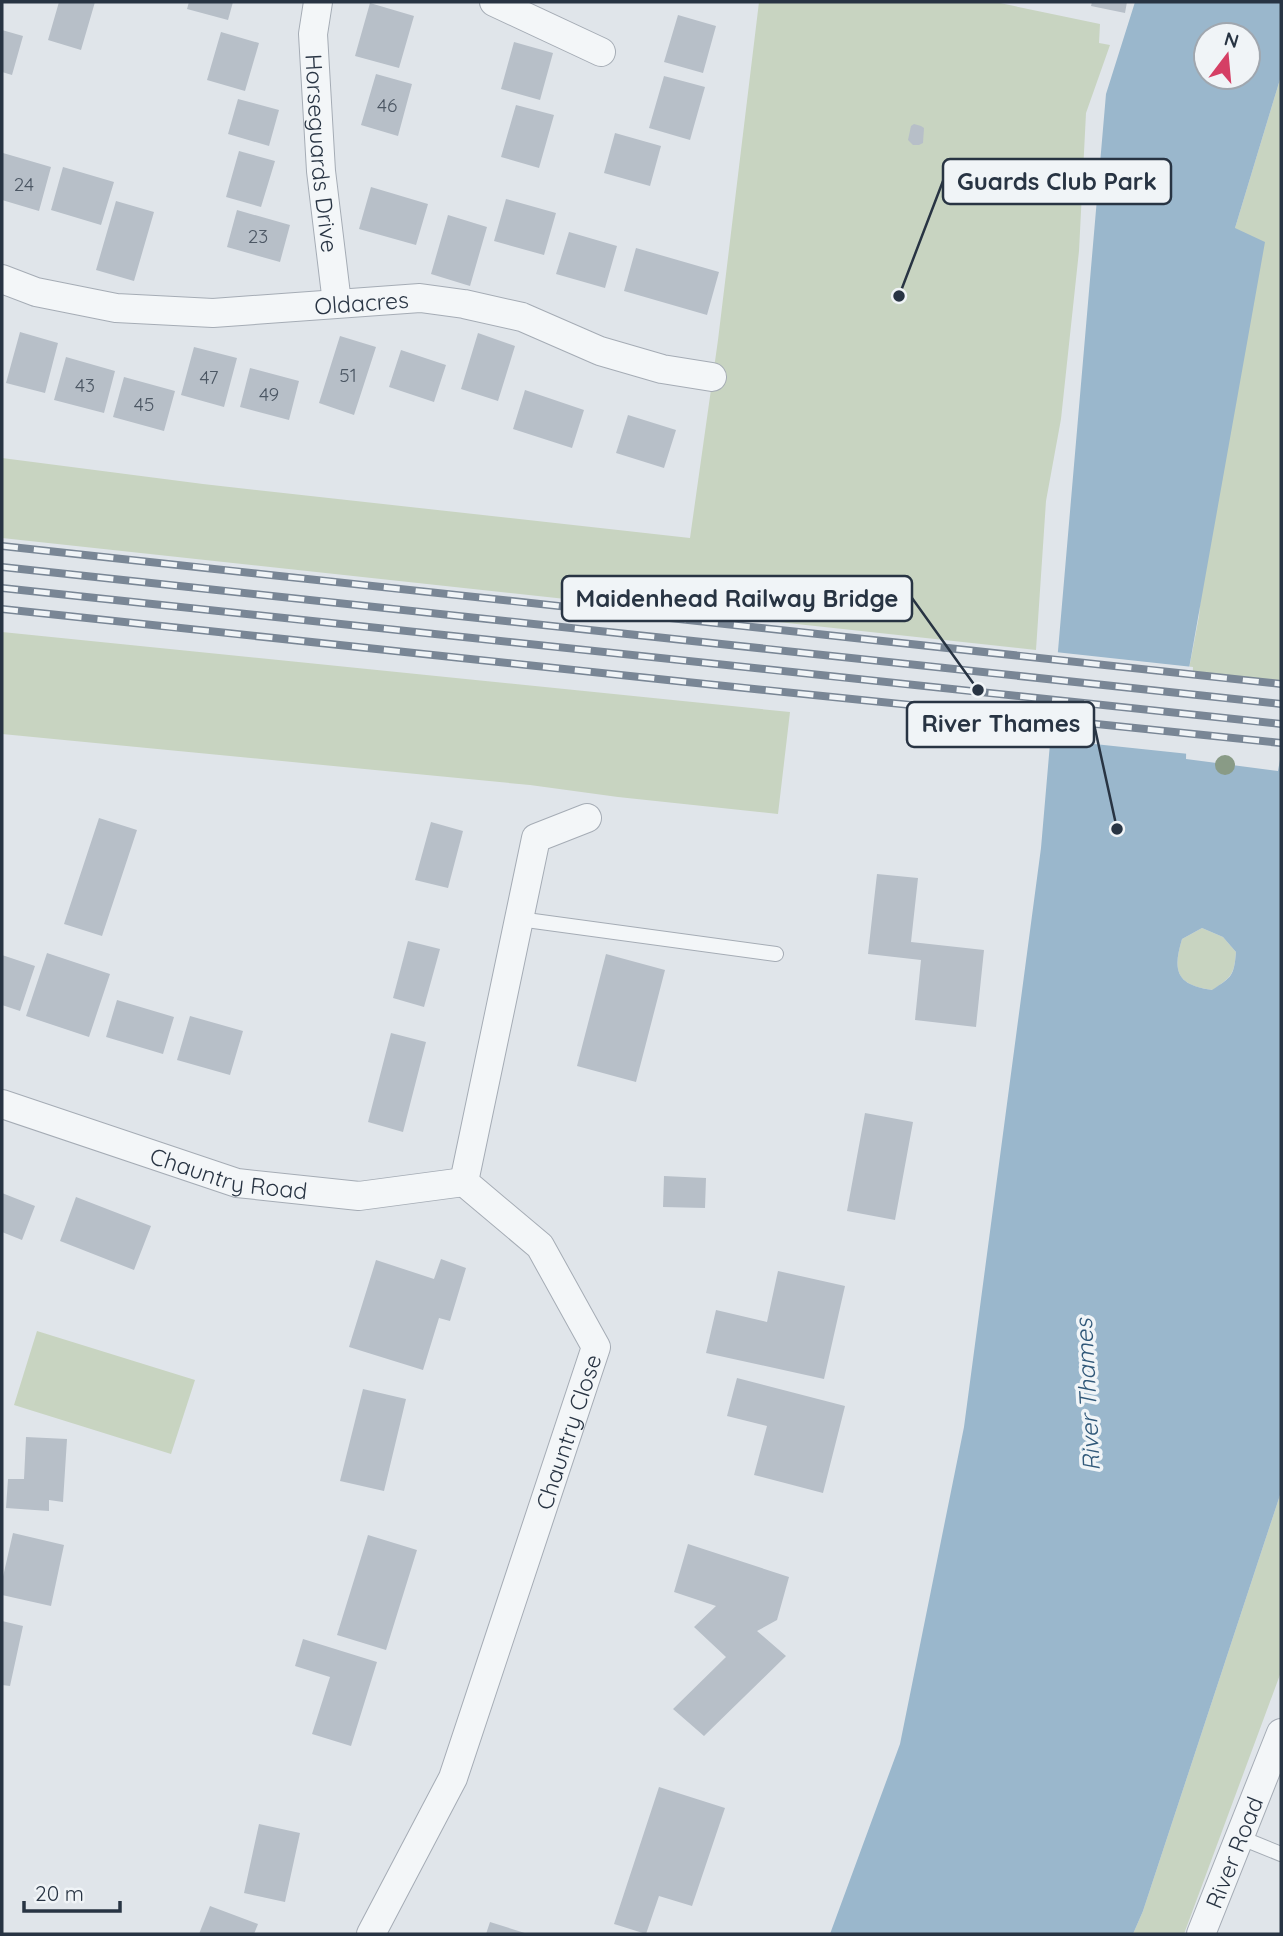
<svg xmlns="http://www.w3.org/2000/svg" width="1283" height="1936" font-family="Quicksand,sans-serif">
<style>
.green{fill:#c8d4c1}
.water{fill:#9ab7cc;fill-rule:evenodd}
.pier{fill:#e0e5ea}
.building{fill:#b7bfc8}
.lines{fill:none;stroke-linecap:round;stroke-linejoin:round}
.service-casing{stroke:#a5acb5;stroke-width:16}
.minor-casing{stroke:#a5acb5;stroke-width:30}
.service{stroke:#f3f6f8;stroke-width:14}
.minor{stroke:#f3f6f8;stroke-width:28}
.rail-casing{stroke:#798695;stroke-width:8}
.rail{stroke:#f0f4f7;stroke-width:5;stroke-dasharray:16;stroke-linecap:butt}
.tree{fill:#899b86}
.labels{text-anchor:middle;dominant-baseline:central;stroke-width:7;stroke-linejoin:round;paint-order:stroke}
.number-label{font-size:19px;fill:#4c5764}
.street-label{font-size:23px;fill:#283443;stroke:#f0f4f7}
.water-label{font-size:24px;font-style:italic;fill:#305879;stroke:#f0f4f7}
.leader{fill:none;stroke:#283443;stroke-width:2.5}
.callout-dot{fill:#283443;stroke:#f0f4f7;stroke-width:2.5}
.callout{fill:#f0f4f7;stroke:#283443;stroke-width:2.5}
.callout-label{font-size:24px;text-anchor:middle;font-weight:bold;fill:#283443}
</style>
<rect width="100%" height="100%" fill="#e0e5ea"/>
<path class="green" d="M 759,2 L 995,2 L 1100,24 L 1099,43 L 1110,45 L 1086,113 L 1079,251 L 1061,419 L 1046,501 L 1036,650 L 2,538 L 2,458 L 203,484 L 690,538 L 718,340 Z
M 1281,76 L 1281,684 L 1188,674 L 1199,616 L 1235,228 Z
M 2,632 L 790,712 L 778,814 L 618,797 L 530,785 L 2,734 Z
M 1202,928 L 1223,937 L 1236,952 C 1234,975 1232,976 1213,990 C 1177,985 1172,972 1182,939 Z
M 37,1331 L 195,1380 L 171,1454 L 14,1405 Z
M 1281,1492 L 1281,1672 L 1184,1934 L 1133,1934 L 1143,1911 Z"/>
<path class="water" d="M 1135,2 L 1281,2 L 1281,76 L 1235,228 L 1265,242 L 1188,674 L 1186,759 L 1278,771 L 1281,754 L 1281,1492 L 1143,1911 L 1133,1934 L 830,1934 L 900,1744 L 964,1427 L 1041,848 L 1106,94 ZM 1206,35 L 1248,35 L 1248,77 L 1206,77 ZM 1202,928 L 1223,937 L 1236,952 C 1234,976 1232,977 1212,990 C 1177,985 1172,972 1182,939 Z"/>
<path class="pier" d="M 1055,652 L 1193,667 L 1189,754 L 1047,739 Z"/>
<path class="building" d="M 59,2 L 95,2 L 81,50 L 48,40 Z
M 189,2 L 233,2 L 228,20 L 187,9 Z
M 1092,2 L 1127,2 L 1125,13 L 1091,6 Z
M 370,3 L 414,16 L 399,68 L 355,56 Z
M 678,15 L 716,26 L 703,73 L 664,62 Z
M 2,30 L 23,36 L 12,75 L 2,72 Z
M 221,32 L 259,43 L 245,91 L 207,80 Z
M 514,42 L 553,53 L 540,100 L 501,89 Z
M 376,74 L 412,84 L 398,136 L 361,125 Z
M 664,76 L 705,87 L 690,140 L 649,128 Z
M 238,99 L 279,110 L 269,146 L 228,134 Z
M 516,105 L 554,115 L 539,168 L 501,157 Z
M 914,124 L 921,126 L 924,128 L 923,143 L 919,145 L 913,145 L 908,140 L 911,126 Z
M 615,133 L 661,146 L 650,186 L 604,173 Z
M 239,151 L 275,161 L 261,207 L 226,197 Z
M 3,153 L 51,167 L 39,211 L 2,200 Z
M 63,167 L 114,182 L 101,225 L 51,210 Z
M 371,187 L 428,204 L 416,245 L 359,229 Z
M 506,199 L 556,213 L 544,255 L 494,241 Z
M 116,201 L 154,212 L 134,281 L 96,270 Z
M 237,210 L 290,225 L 280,262 L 227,247 Z
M 448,215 L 487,227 L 470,286 L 431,274 Z
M 569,232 L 617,246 L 605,288 L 556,274 Z
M 636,248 L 719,272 L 707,315 L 624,291 Z
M 20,332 L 58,343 L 45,393 L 6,383 Z
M 478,333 L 515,346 L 498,401 L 461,389 Z
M 340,336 L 376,347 L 354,415 L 319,403 Z
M 194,347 L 237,358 L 224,407 L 181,395 Z
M 401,350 L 446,365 L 434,402 L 389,387 Z
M 66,357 L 115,371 L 104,413 L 54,400 Z
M 250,368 L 299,381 L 289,420 L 240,407 Z
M 124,377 L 175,391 L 164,431 L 113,417 Z
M 525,390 L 584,410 L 572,448 L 513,429 Z
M 628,415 L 676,430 L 664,468 L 616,453 Z
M 99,818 L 137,830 L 102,936 L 64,924 Z
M 431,822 L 463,831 L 448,888 L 415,880 Z
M 877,874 L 918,878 L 911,942 L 984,950 L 976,1027 L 915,1020 L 921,960 L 868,954 Z
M 408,941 L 440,949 L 424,1007 L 393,998 Z
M 47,953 L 110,974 L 89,1037 L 26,1016 Z
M 606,954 L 665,970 L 636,1082 L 577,1066 Z
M 2,955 L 35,966 L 20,1011 L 2,1005 Z
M 117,1000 L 174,1017 L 163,1054 L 106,1037 Z
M 190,1016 L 243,1031 L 230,1075 L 177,1060 Z
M 391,1033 L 426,1042 L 403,1132 L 368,1122 Z
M 865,1113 L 913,1122 L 895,1220 L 847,1211 Z
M 664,1176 L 706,1178 L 705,1208 L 663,1207 Z
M 2,1193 L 35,1206 L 22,1240 L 2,1232 Z
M 76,1197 L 151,1226 L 134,1270 L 60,1241 Z
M 441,1259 L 466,1268 L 450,1321 L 439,1318 L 423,1370 L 349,1347 L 376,1260 L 434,1279 Z
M 778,1271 L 845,1286 L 824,1379 L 706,1353 L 716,1310 L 767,1322 Z
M 737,1378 L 845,1406 L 823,1493 L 754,1475 L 767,1426 L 727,1416 Z
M 363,1389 L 406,1399 L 384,1491 L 340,1481 Z
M 26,1437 L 67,1439 L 63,1502 L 49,1500 L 49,1511 L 6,1508 L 8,1479 L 24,1479 Z
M 13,1533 L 64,1545 L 51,1606 L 2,1595 L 2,1581 Z
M 368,1535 L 417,1550 L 386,1650 L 337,1635 Z
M 688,1544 L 789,1577 L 777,1620 L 757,1631 L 786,1656 L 704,1736 L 673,1709 L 726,1657 L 694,1627 L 716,1606 L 674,1592 Z
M 2,1621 L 23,1626 L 10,1686 L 2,1685 Z
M 303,1639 L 377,1662 L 351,1746 L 312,1734 L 330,1677 L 295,1666 Z
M 659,1787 L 725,1808 L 692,1906 L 659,1896 L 646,1934 L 614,1924 Z
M 259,1824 L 300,1833 L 285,1902 L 244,1893 Z
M 210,1906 L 258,1924 L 254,1934 L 199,1934 Z
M 490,1922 L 528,1934 L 486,1934 Z"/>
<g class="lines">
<defs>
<path id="service" d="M 519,919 L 776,954
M 1239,1837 L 1281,1854"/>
<g id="minor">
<path id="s1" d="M 318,2 L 313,34 L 321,171 L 337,303"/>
<path d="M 494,2 L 601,52"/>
<path id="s2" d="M 2,279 L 36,292 L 116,308 L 213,313 L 420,298 L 464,304 L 522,317 L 600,351 L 662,369 L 712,377"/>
<path id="s3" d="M 2,1104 L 237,1183 L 359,1196 L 464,1182"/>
<path id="s4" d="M 371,1934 L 453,1778 L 596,1347 L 540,1246 L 464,1182 L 536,838 L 587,818"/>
<path id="s5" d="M 1201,1934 L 1281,1733"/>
</g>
</defs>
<use href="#service" class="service-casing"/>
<use href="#minor" class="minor-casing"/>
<use href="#service" class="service"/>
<use href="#minor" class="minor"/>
<defs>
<path id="rail" d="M 2,546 L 1281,684
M 2,567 L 1281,704
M 2,588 L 1281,724
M 2,609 L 677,681 L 1281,743"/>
</defs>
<use href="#rail" class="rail-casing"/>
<use href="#rail" class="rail"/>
</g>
<circle class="tree" cx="1225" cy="765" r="10"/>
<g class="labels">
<g class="number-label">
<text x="387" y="105">46</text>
<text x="24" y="184">24</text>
<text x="258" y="236">23</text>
<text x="348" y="375">51</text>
<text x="209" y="377">47</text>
<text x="85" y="385">43</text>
<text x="269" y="394">49</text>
<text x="144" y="404">45</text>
</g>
<g class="street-label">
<text stroke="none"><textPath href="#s1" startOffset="152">Horseguards Drive</textPath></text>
<text stroke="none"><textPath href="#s2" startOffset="364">Oldacres</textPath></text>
<text stroke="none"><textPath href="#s3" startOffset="238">Chauntry Road</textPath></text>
<text stroke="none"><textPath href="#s4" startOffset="541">Chauntry Close</textPath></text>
<text stroke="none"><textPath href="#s5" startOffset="88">River Road</textPath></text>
</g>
<g class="water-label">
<text transform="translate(1087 1395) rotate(-93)">River Thames</text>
</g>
</g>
<path class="leader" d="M899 296L943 181M978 690L912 598M1117 829L1094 724"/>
<g class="callout-dot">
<circle cx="899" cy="296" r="7"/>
<circle cx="978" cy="690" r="7"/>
<circle cx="1117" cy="829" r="7"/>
</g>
<g class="callout">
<rect x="943" y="159" width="228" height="45" rx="7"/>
<rect x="562" y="576" width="350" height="45" rx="7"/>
<rect x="907" y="702" width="187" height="45" rx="7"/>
</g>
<g class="callout-label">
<text x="1057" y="190">Guards Club Park</text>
<text x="737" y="607">Maidenhead Railway Bridge</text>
<text x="1001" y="732">River Thames</text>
</g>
<rect width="1283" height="1936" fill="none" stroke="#283443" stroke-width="7"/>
<g transform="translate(1227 56) rotate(16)"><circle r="33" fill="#f0f4f7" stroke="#a0a7af" stroke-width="2"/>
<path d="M0-5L12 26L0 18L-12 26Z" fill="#d53f65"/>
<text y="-10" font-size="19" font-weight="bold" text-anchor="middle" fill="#283443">N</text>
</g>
<path d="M24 1901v10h96v-10" fill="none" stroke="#283443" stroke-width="3.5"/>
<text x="35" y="1901" font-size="21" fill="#283443" stroke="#f0f4f7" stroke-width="5" paint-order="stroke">20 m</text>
</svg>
